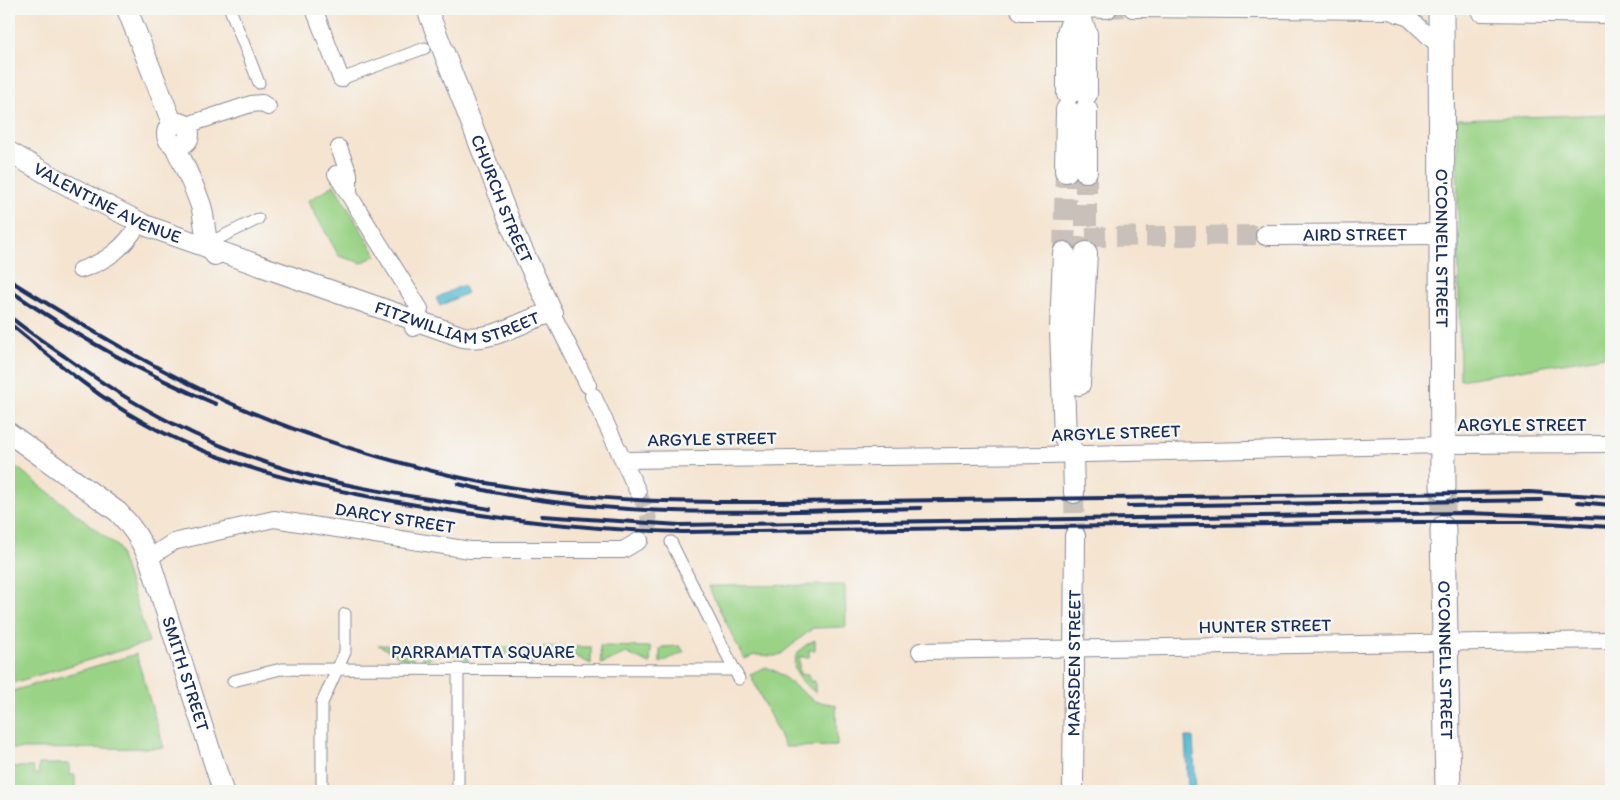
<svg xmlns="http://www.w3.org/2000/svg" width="1620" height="800" font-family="Itim,sans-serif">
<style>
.green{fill:#9ad386;stroke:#5a8172}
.water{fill:#52b9d1;stroke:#367498}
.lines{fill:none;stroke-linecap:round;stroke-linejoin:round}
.minor-tunnel{stroke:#c9c0b9;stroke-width:16;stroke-dasharray:16 8;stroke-linecap:butt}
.tertiary-tunnel{stroke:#c9c0b9;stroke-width:20;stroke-dasharray:20 10;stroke-linecap:butt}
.secondary-tunnel{stroke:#c9c0b9;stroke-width:22;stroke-dasharray:22 11;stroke-linecap:butt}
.primary-tunnel{stroke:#c9c0b9;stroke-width:25;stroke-dasharray:25 12;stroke-linecap:butt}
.pedestrian-casing{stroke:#888a97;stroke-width:13}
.minor-casing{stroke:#888a97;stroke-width:18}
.tertiary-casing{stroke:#888a97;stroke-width:22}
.secondary-casing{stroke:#888a97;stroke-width:24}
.primary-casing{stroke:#888a97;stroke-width:27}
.pedestrian{stroke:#fff;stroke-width:11}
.minor{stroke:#fff;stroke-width:16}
.tertiary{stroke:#fff;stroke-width:20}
.secondary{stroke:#fff;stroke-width:22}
.primary{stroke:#fff;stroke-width:25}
.rail{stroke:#1b2f5e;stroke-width:4}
.labels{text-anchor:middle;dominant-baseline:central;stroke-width:5;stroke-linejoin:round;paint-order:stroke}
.street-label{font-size:18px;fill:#1b2f5e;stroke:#f6f6f2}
</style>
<rect width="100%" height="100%" fill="#f6f6f2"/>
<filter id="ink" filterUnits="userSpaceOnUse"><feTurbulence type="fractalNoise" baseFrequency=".02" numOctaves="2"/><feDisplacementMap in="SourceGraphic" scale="10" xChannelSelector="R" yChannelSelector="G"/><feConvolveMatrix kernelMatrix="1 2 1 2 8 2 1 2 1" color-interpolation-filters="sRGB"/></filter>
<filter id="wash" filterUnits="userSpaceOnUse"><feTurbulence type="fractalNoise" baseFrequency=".0096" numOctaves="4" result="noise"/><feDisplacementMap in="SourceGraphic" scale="20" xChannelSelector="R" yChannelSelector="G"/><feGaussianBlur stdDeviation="1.12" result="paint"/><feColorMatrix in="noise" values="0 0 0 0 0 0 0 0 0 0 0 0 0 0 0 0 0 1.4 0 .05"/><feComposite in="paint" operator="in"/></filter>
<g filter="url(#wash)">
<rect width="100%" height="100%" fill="#f5e4d0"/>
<path class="green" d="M 1611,114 L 1611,355 L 1460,380 L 1457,119 Z
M 334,185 L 376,255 L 362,263 L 339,256 L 308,201 Z
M 9,461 L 118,547 L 149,642 L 9,684 Z
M 845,585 L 846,627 L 813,628 L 781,654 L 775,656 L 755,655 L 744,659 L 708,586 Z
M 815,640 L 815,650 L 809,650 L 809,657 L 799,657 L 799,674 L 809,674 L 809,681 L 815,681 L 815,692 C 790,675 785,654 815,640 Z
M 378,645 L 413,646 L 413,659 L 407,660 Z
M 422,646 L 468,646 L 468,661 L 448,651 L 423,661 Z
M 600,646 L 651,647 L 650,664 L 626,653 L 601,664 Z
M 680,646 L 684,652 L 660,663 L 660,650 L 662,647 Z
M 488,647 L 533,647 L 533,664 L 508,653 L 490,662 Z
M 542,647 L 591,647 L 591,664 L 567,652 L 542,664 Z
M 136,654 L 164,748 L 9,749 L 9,692 Z
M 766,667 L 777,672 L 814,701 L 836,705 L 837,746 L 785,747 L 750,674 Z
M 39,764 L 69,764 L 69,775 L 75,775 L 75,791 L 9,791 L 9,767 L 33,767 L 34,774 L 38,775 Z"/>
<path class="water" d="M 463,285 L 467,293 L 440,306 L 436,298 Z
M 1185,737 L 1193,737 L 1196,791 L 1188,791 Z"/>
</g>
<g filter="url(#ink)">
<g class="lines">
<path class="minor-tunnel" d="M 1108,10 L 1132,9
M 638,492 C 645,506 658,528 640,540"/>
<path class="tertiary-tunnel" d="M 1086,237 L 1266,235
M 1074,493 L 1075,536"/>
<path class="secondary-tunnel" d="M 1086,171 L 1086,253
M 1064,253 L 1066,171"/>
<path class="primary-tunnel" d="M 1443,487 L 1443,529"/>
<defs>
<path id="pedestrian" d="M 230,9 L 259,83
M 341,79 L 425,48
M 217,239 L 258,219
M 671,542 L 739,679
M 233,681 L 281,669 L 735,670
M 322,791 L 322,703 L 345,652 L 345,614
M 458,791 L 458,669"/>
<path id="minor" d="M 314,9 L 341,79
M 1077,9 L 1108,10
M 1132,9 L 1389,11 L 1409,18 L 1441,48
M 1480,13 L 1611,15
M 184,126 L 251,104 L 262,103 L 268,107
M 339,148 L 349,174 L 349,195 L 420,309 L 413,328
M 336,174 L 349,195
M 80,270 C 108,261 125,247 140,222
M 552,313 L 588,385
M 593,396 L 638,492
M 623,460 L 1045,455 L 1442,445 L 1611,444
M 149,558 L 173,542 L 274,519 L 470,550 L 623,550 L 640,540
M 920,651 L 1611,640"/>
<g id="tertiary">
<path d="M 127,9 L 173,125"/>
<path id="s1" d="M 427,9 L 513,230 L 552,313"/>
<circle cx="178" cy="134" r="11"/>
<path d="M 174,144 C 184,165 194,185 201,206 C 206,222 203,242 215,255"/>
<path id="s2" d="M 9,152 L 63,183 L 147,226 L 463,337 C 496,342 522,319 552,313"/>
<path id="s3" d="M 1266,235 L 1442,234"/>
<path id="s4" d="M 9,433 L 118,512 C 132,526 141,540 149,558 L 223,791"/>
<path d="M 1073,454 L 1074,493"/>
<path id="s5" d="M 1073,791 L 1075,536"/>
</g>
<path id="secondary" d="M 1022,9 L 1077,9
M 1077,9 L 1086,34 L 1086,94
M 1068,94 L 1068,33 L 1077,9
M 1066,171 L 1067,110
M 1086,171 L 1086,110
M 1064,253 L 1061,330 L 1065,437 L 1073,454
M 1079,384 L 1086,253"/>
<g id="primary">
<path id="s6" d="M 1441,9 L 1443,487"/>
<path id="s7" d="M 1443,529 L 1448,791"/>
</g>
</defs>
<use href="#pedestrian" class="pedestrian-casing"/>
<use href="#minor" class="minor-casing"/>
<use href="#tertiary" class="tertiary-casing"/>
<use href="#secondary" class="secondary-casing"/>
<use href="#primary" class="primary-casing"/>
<use href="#pedestrian" class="pedestrian"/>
<use href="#minor" class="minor"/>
<use href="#tertiary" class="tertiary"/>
<use href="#secondary" class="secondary"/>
<use href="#primary" class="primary"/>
<path class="rail" d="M 9,280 C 83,326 159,372 239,407 C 310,438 387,461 462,478 C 597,508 736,502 874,501 C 1070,500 1266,496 1462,493 L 1529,492 L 1611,497
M 9,290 C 73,334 144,374 216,404
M 9,316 C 26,330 45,343 64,356 C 136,408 203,444 289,470 C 354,490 423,497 490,509
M 9,323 C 52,358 94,395 143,422 C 227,469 321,489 416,505 C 504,520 593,530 683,532 L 1419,522 L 1529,522 L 1611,527
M 458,484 C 608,522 767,511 921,508
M 1578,502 L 1611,505
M 1128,506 L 1541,500
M 542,516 L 680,525 L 1465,513 L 1611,518"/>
</g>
</g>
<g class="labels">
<g class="street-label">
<text stroke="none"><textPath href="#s1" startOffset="204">CHURCH STREET</textPath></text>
<text stroke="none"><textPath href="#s2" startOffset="111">VALENTINE AVENUE</textPath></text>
<text stroke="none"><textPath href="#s3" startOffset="89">AIRD STREET</textPath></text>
<text stroke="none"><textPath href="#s6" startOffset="239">O'CONNELL STREET</textPath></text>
<text stroke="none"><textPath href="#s2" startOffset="485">FITZWILLIAM STREET</textPath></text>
<text x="1522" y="425">ARGYLE STREET</text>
<text transform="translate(1116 433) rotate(-2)">ARGYLE STREET</text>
<text transform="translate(712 439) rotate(-1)">ARGYLE STREET</text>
<text transform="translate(395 518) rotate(9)">DARCY STREET</text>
<text transform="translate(1265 626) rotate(-1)">HUNTER STREET</text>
<text x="483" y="652">PARRAMATTA SQUARE</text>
<text stroke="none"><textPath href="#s7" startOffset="131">O'CONNELL STREET</textPath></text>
<text stroke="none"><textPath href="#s5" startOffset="128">MARSDEN STREET</textPath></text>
<text stroke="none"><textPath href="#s4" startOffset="312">SMITH STREET</textPath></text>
</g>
</g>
<rect width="1620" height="800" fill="none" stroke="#f6f6f2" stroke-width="30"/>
</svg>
